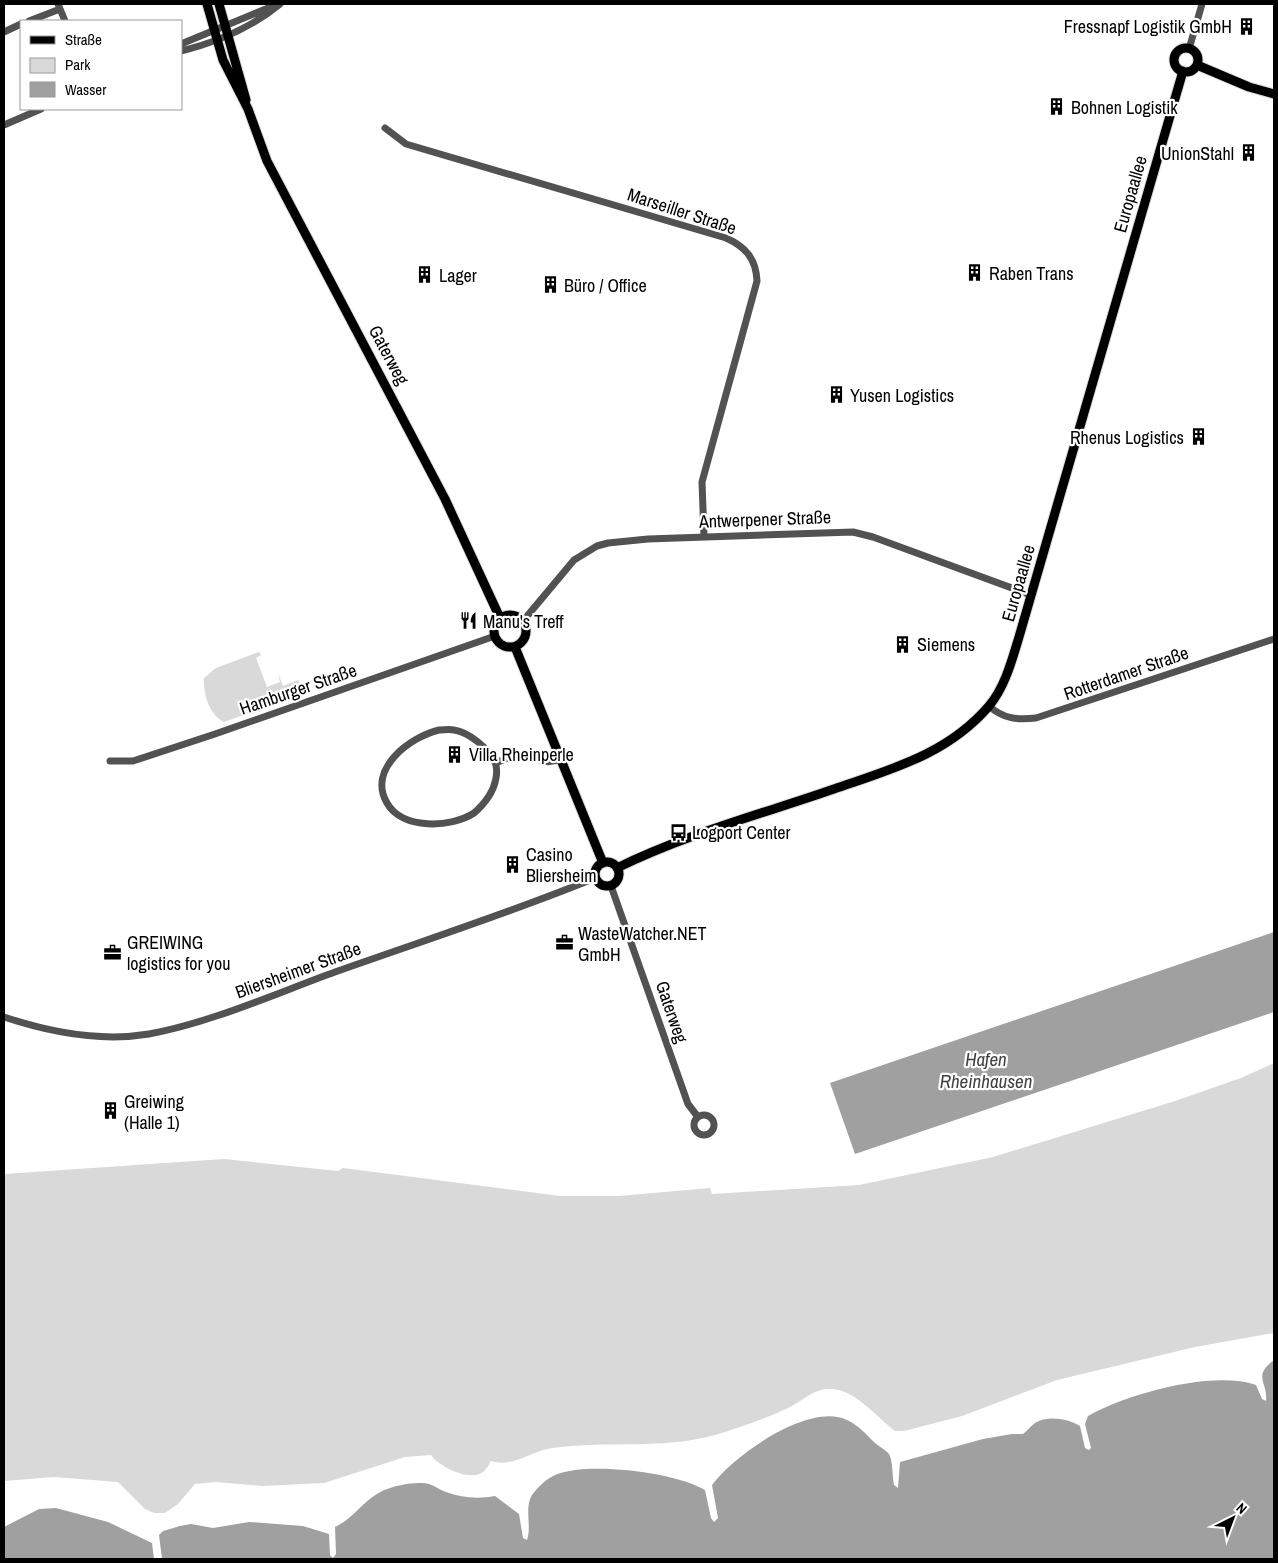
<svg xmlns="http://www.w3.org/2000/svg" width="1278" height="1563" font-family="'Archivo Narrow',sans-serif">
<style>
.green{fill:#d9d9d9}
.water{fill:#a0a0a0}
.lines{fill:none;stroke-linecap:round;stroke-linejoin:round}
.major-casing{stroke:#dbdbdb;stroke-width:11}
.minor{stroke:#525252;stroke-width:7}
.major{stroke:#000;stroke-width:9}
.labels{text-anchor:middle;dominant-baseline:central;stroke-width:4.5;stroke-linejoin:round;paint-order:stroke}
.poi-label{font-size:18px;fill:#000;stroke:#fff;text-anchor:start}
.street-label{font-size:18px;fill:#000;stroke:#fff}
.water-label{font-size:19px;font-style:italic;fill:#414141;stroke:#fff}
</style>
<rect width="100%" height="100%" fill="#fff"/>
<path class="green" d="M 259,652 L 261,655 L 256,658 L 267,687 L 280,682 L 278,673 L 283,686 L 298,680 L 304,694 L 224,722 C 209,715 203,693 204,678 L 216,668 Z
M 1274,1063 L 1274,1333 L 1195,1347 L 1057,1380 L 962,1416 L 904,1431 L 895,1431 C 878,1418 856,1391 833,1389 C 817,1387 806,1398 792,1406 C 772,1416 747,1425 725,1432 C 669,1451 610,1440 552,1448 C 531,1451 512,1468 491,1461 C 489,1464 487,1469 484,1471 C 472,1483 439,1467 431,1455 L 405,1457 L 324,1483 L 263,1486 L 216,1482 L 195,1484 L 178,1504 L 165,1513 L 154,1513 L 145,1509 L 118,1482 L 54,1477 L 4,1481 L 4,1174 L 224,1159 L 338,1171 L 343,1168 L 560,1196 L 619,1196 L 710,1188 L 712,1194 L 859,1185 L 993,1157 L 1175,1101 L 1241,1078 Z"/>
<path class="water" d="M 1274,932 L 1274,1012 L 855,1154 L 830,1083 Z
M 1274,1360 L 1274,1559 L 162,1559 L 159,1535 L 163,1531 L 180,1526 L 191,1524 L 213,1528 L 249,1522 L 303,1526 L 329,1534 L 330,1555 L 333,1558 L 336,1554 L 335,1527 C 355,1518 365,1497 387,1489 C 398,1485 417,1481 429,1484 C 435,1486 440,1490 446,1492 C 462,1498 478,1499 495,1496 L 519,1514 L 523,1538 L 527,1540 C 532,1526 524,1508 532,1495 C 538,1487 546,1479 555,1475 C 586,1461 676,1472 705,1490 L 711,1518 L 714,1522 L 718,1518 L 712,1485 C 734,1455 809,1402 847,1420 C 858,1425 866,1434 874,1442 C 878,1446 886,1450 889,1454 C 893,1461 892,1476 894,1485 L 898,1488 L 900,1462 L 983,1439 L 1012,1434 L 1023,1434 C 1027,1431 1031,1426 1035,1423 C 1047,1415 1069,1419 1080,1426 L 1085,1448 L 1089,1450 L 1091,1448 L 1085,1424 L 1088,1416 C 1127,1394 1212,1370 1256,1385 L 1262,1399 L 1266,1401 C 1268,1381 1252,1377 1274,1360 Z
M 56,1508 L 108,1522 L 152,1543 L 154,1559 L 4,1559 L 4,1527 L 39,1509 Z"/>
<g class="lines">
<defs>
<path id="major" d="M 207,4 L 223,60 L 248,109 L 267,161 L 445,499 L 500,618
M 219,4 L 246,100
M1174 60a12 12 0 1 1 24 0a12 12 0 1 1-24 0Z
M 1197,65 L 1249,87 L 1274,94
M494 631a16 16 0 1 1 32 0a16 16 0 1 1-32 0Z
M 515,647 L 603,863
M595 874a12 12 0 1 1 24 0a12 12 0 1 1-24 0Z
M 617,868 C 686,834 762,814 834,789 C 892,769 948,754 989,706 C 1005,687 1012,660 1019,637 L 1183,71"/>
</defs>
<use href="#major" class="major-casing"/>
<path class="minor" d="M 58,4 L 65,21
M 29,21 L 60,9
M 4,32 L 21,24
M 181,44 L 278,4
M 1189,49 L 1202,4
M 181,51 C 218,42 251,28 280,4
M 4,125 L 41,109
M 385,128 L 406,144 L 726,238 C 746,247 756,259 757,281 L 702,482 L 704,536
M 523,621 L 574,560 L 597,546 L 608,543 L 648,539 L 853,532 L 873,537 L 1031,595
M 989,706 C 1003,719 1018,720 1036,718 L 1274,639
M 439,730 C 444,730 449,729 454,730 C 469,732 489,749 495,762 C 499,772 495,787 489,796 C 485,802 480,808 474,813 C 451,828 402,830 387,803 C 367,769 410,737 439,730 Z
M 110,761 L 133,761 L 215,734 L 495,636
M 495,763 C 504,760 513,755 522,756 C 539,757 542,766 561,759
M 611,886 L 688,1104 L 698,1117
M 4,1017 C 49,1032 101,1042 149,1034 C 210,1023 277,993 335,972 C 422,941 510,913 595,878
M694 1125a10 10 0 1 1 20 0a10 10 0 1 1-20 0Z"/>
<use href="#major" class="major"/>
</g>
<defs>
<symbol id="building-bare" viewBox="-9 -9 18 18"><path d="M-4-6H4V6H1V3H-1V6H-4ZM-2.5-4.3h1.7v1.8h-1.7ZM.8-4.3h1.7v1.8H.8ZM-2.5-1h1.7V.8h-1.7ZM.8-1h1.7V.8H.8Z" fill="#000" stroke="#fff" stroke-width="2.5" paint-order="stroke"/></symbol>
<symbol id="restaurant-bare" viewBox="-9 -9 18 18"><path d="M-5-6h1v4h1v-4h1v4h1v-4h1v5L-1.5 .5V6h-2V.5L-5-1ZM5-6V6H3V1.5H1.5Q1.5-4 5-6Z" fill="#000" stroke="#fff" stroke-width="2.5" paint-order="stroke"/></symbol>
<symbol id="bus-bare" viewBox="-9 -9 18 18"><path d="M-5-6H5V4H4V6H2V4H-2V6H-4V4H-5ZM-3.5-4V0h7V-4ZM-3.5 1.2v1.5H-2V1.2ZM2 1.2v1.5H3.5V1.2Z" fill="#000" stroke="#fff" stroke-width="2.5" paint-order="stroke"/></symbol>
<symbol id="office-bare" viewBox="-9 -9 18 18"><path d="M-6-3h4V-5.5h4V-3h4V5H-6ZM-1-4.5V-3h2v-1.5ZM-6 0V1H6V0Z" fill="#000" stroke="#fff" stroke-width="2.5" paint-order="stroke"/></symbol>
</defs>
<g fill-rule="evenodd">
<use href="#building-bare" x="1234" y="14" width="25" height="25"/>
<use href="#building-bare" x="1044" y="94" width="25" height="25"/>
<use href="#building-bare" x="1236" y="140" width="25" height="25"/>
<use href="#building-bare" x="962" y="260" width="25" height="25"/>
<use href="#building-bare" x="412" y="262" width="25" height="25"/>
<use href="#building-bare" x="538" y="272" width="25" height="25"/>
<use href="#building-bare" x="824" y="382" width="25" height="25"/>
<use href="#building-bare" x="1186" y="424" width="25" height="25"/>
<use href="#restaurant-bare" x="456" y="608" width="25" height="25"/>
<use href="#building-bare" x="890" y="632" width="25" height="25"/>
<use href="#building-bare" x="442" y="742" width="25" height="25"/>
<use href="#bus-bare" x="666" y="820" width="25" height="25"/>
<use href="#building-bare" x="500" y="852" width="25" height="25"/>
<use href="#office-bare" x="552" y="930" width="25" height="25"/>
<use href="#office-bare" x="100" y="940" width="25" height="25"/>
<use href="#building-bare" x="98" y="1098" width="25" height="25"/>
</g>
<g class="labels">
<g class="poi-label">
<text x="1232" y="26" text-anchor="end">Fressnapf Logistik GmbH</text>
<text x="1071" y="107">Bohnen Logistik</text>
<text x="1234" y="153" text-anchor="end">UnionStahl</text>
<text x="989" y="273">Raben Trans</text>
<text x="439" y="275">Lager</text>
<text x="564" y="285">Büro / Office</text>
<text x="850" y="395">Yusen Logistics</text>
<text x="1184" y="437" text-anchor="end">Rhenus Logistics</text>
<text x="483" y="621">Manu's Treff</text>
<text x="917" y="644">Siemens</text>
<text x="469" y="754">Villa Rheinperle</text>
<text x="692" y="832">Logport Center</text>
<text x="526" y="854">Casino<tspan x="526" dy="21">Bliersheim</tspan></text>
<text x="578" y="933">WasteWatcher.NET<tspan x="578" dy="21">GmbH</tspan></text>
<text x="127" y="942">GREIWING<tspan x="127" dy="21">logistics for you</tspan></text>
<text x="124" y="1101">Greiwing<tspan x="124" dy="21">(Halle 1)</tspan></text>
</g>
<g class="street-label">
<text transform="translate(1130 194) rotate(-74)">Europaallee</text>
<text transform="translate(682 211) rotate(18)">Marseiller Straße</text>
<text transform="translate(389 355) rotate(62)">Gaterweg</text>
<text transform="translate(765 519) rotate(-2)">Antwerpener Straße</text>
<text transform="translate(1018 583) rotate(-74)">Europaallee</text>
<text transform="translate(1126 673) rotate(-19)">Rotterdamer Straße</text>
<text transform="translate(298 689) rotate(-19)">Hamburger Straße</text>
<text transform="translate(298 970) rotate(-20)">Bliersheimer Straße</text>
<text transform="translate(672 1012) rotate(71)">Gaterweg</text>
</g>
<g class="water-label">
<text x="986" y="1059">Hafen<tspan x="986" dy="22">Rheinhausen</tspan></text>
</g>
</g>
<rect width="1278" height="1563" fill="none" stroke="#000000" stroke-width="10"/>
<rect x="20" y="20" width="162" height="90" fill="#ffffff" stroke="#999999"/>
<rect x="30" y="36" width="25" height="8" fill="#000000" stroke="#999999"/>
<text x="65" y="45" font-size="15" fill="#000000">Straße</text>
<rect x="30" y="58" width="25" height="15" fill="#d9d9d9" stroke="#999999"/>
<text x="65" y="70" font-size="15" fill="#000000">Park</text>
<rect x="30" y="82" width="25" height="15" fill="#a0a0a0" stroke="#999999"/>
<text x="65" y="95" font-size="15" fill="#000000">Wasser</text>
<g transform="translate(1233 1518) rotate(42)" stroke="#ffffff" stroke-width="4" paint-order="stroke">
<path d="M0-4L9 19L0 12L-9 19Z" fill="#000000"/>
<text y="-8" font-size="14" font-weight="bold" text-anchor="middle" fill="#000000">N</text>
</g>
</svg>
